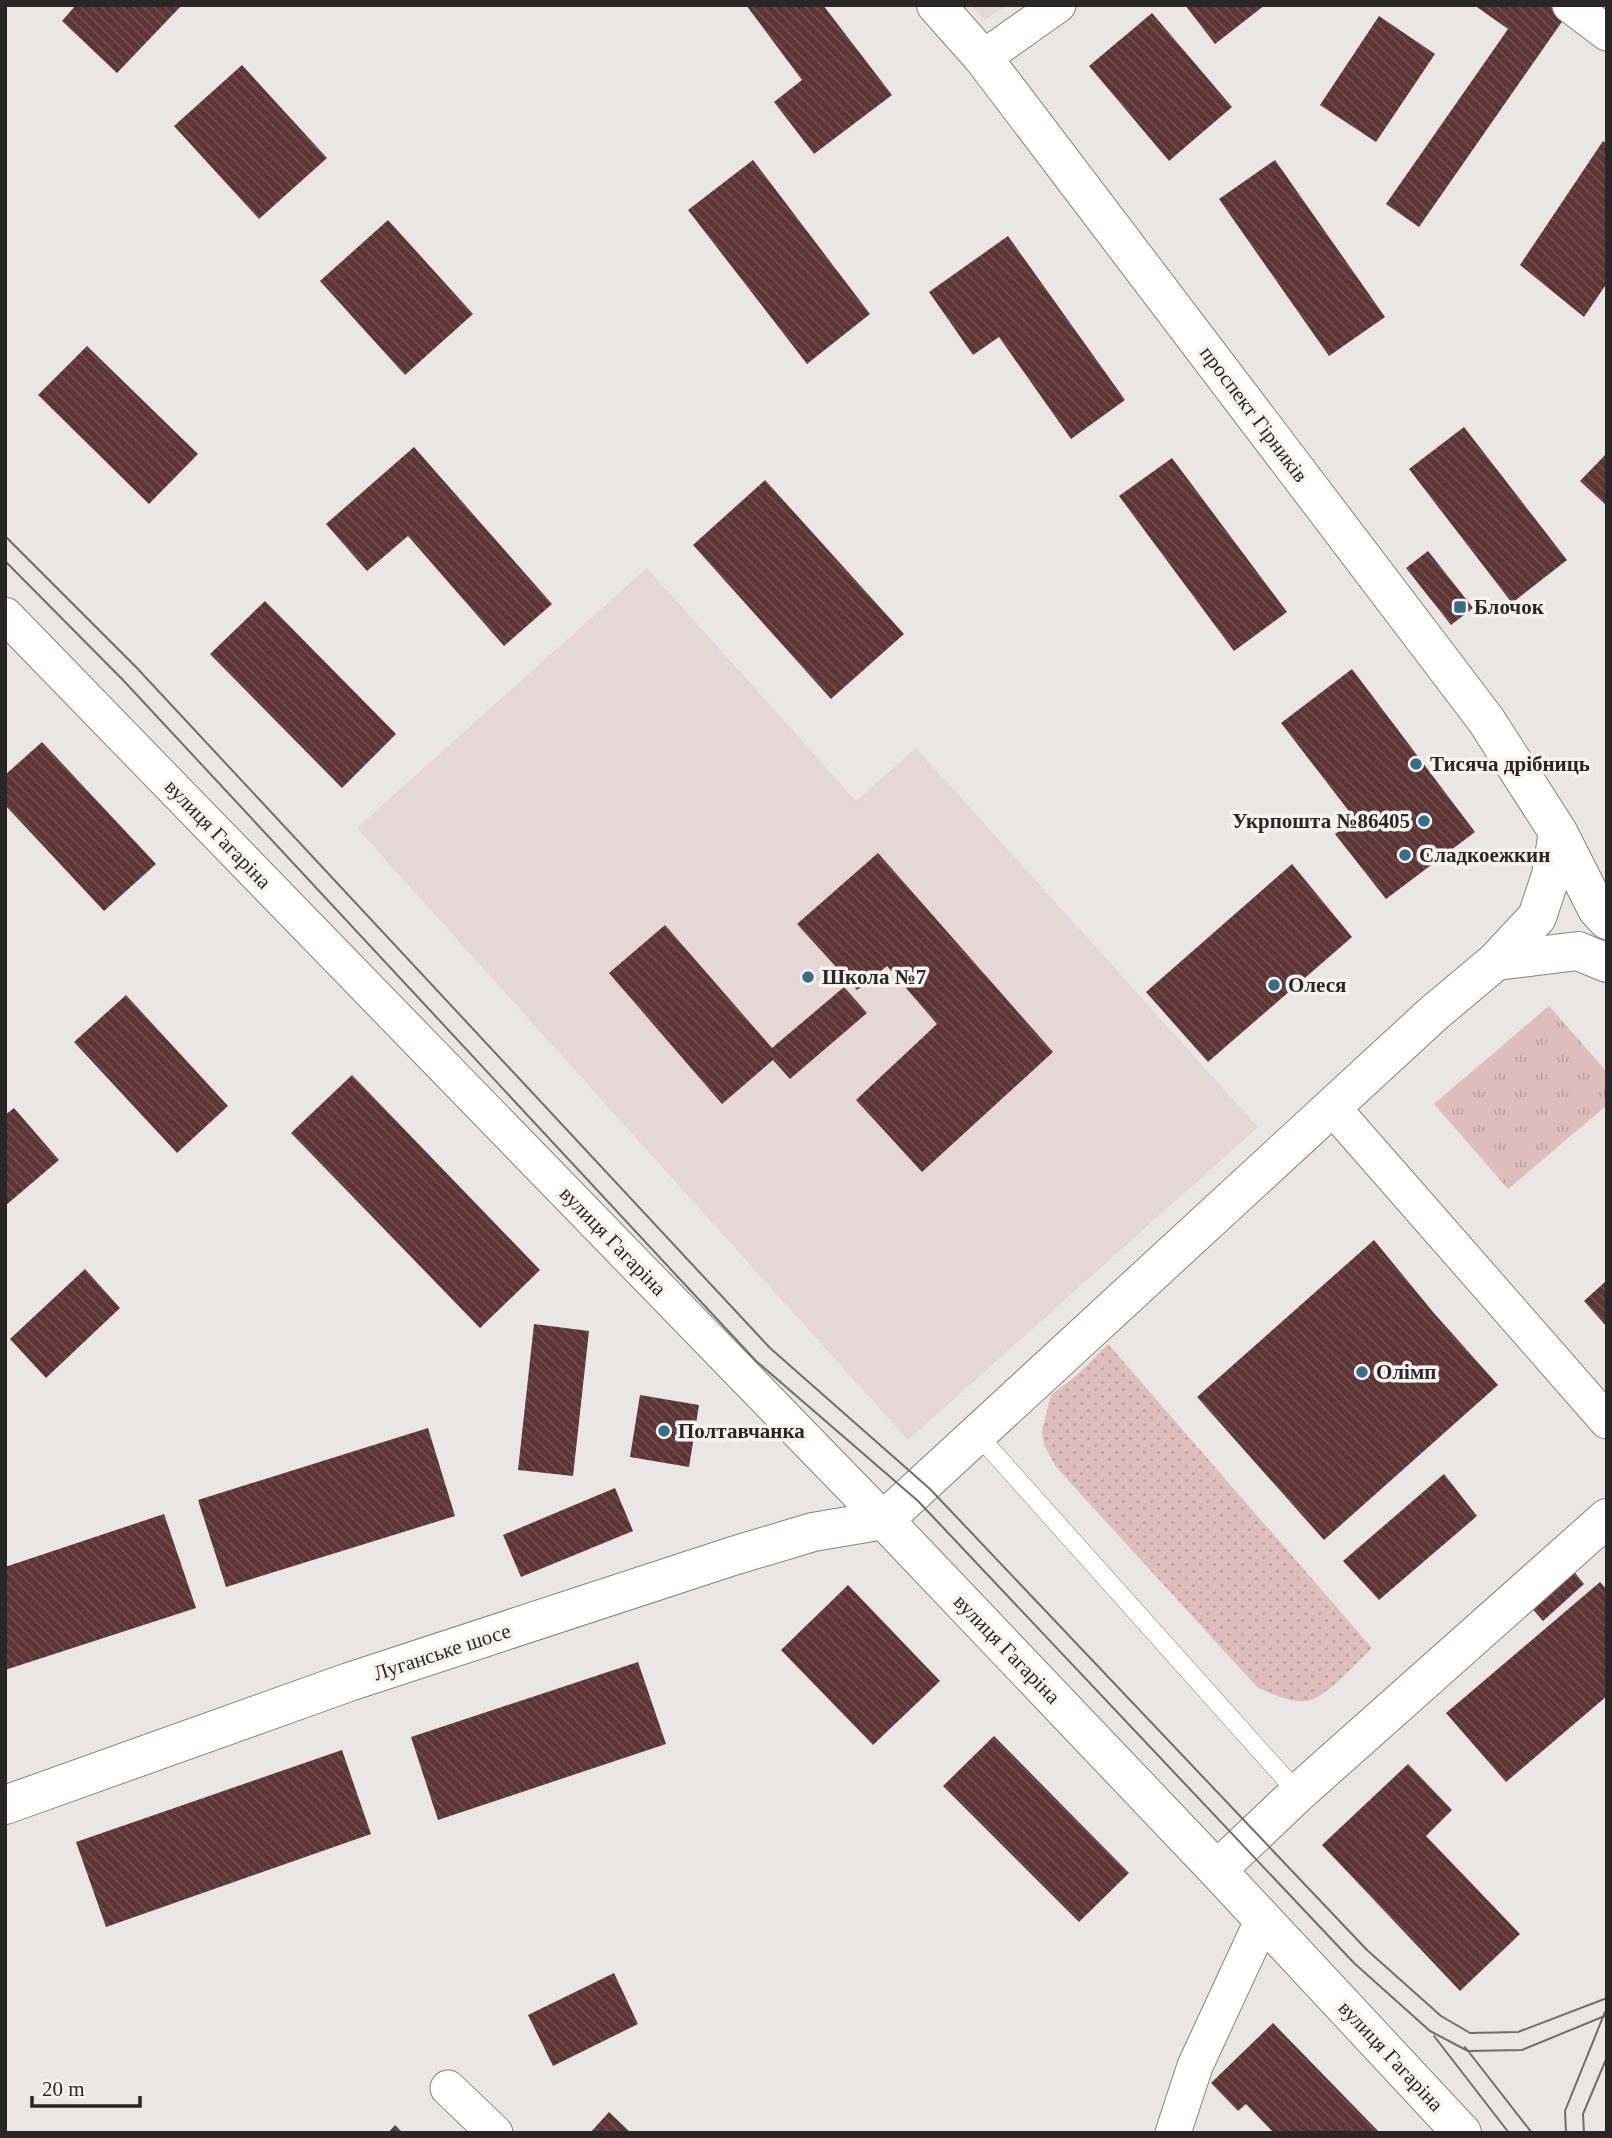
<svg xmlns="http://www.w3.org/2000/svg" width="1612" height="2138" font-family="Georgia,serif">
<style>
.built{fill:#e4d7d6}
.grass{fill:url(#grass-tufts)}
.park{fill:url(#park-dots)}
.building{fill:url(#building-back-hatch)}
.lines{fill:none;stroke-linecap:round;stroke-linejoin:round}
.lane-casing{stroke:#858180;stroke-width:19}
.street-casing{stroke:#858180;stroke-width:37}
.secondary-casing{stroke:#858180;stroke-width:40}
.lane{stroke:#fff;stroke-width:18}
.street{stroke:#fff;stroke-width:35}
.secondary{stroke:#fff;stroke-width:38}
.tram{stroke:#706d6d;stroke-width:2}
.poi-dot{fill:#366d88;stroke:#f8f3f3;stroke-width:2.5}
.labels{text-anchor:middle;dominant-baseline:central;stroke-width:7;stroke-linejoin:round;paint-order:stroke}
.street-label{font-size:21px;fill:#282626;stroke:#f8f3f3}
.poi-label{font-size:21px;font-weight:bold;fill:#282626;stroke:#f8f3f3;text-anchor:start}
</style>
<defs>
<pattern id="grass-tufts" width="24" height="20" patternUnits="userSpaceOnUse" patternTransform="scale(1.75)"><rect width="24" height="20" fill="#debdbb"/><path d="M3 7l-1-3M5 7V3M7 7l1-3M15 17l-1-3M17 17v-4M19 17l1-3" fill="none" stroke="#bea2a1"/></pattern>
<pattern id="park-dots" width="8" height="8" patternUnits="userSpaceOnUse" patternTransform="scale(1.75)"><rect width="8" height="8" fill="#debdbb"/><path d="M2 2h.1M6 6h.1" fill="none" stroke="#bea2a1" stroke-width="1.8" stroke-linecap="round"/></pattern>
<pattern id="building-back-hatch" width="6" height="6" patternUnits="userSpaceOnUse" patternTransform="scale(1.75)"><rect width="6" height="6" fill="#5c3534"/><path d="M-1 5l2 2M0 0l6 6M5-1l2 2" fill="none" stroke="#705050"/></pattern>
</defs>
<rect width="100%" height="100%" fill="#ebe6e6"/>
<path class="built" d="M 971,5 L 1007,5 L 985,20 Z
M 647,568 L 856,801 L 916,748 L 1258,1127 L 908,1440 L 357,828 Z"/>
<path class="grass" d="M 1549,1006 L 1607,1072 L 1607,1105 L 1508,1189 L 1434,1104 Z"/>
<path class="park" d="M 1108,1344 L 1372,1648 C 1358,1661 1325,1699 1307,1701 C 1290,1703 1273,1694 1258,1688 L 1056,1467 L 1044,1445 L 1042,1430 L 1051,1395 L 1077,1375 Z"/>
<path class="building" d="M 76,5 L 182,5 L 117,73 L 62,21 Z
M 746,5 L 823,5 L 892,95 L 814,154 L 774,102 L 802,80 Z
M 1185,5 L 1265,5 L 1215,44 Z
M 1474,5 L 1556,5 L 1568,13 L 1419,227 L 1386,204 L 1508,29 Z
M 1152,13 L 1232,107 L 1169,161 L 1089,66 Z
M 1379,16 L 1435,54 L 1376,142 L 1320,105 Z
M 242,65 L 327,158 L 259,219 L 174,126 Z
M 1603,141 L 1607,144 L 1607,283 L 1584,317 L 1520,265 Z
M 753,160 L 870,314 L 807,364 L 688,210 Z
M 1275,160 L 1385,317 L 1329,356 L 1219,199 Z
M 388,220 L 473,314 L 405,375 L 320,281 Z
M 1008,236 L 1125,400 L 1071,439 L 999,337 L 973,355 L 929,292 Z
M 87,346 L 198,454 L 149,504 L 38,395 Z
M 1464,427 L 1567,560 L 1512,603 L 1409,469 Z
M 414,447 L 552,604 L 504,646 L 408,536 L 367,571 L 326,524 Z
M 1607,453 L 1607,506 L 1580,481 Z
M 1172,458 L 1287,612 L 1234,651 L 1119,496 Z
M 765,480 L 904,634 L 831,699 L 693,545 Z
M 1428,551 L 1473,608 L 1451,625 L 1406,568 Z
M 265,601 L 396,734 L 342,788 L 210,654 Z
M 1352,669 L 1475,832 L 1386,899 L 1335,834 L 1355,819 L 1281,723 Z
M 42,742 L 156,864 L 104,911 L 5,805 L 5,775 Z
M 878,853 L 1053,1052 L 922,1172 L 856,1100 L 937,1024 L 887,966 L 857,990 L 797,924 Z
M 1292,864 L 1352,937 L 1208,1062 L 1146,992 Z
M 665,925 L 772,1048 L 844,987 L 867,1013 L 790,1079 L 773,1060 L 722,1104 L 609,973 Z
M 126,995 L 228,1106 L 177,1153 L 74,1042 Z
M 352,1075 L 540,1270 L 480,1328 L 291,1133 Z
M 14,1108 L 59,1160 L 5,1206 L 5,1115 Z
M 1374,1240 L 1433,1312 L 1498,1385 L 1324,1540 L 1197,1397 Z
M 85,1269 L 120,1308 L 46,1378 L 10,1339 Z
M 1607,1280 L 1607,1327 L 1584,1301 Z
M 534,1324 L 589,1331 L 573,1476 L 518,1470 Z
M 640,1395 L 699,1405 L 689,1467 L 630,1457 Z
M 428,1428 L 455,1516 L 226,1587 L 198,1500 Z
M 1444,1474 L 1477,1516 L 1379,1600 L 1343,1561 Z
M 615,1488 L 633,1531 L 521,1577 L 503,1535 Z
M 164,1514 L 196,1608 L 5,1670 L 5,1567 Z
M 1572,1569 L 1584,1584 L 1543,1621 L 1530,1606 Z
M 1600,1582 L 1607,1590 L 1607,1696 L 1506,1782 L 1446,1713 Z
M 848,1585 L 940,1681 L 873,1745 L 781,1650 Z
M 638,1662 L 666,1744 L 438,1820 L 411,1737 Z
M 994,1736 L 1129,1873 L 1079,1922 L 943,1786 Z
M 342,1750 L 371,1834 L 106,1927 L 76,1842 Z
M 1408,1764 L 1452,1810 L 1426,1836 L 1520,1934 L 1460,1991 L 1322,1845 Z
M 614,1973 L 638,2024 L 553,2066 L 528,2015 Z
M 1273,2023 L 1380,2133 L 1274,2133 L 1246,2104 L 1238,2111 L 1211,2083 Z
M 609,2112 L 631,2133 L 590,2133 Z
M 395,2125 L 403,2133 L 388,2133 Z"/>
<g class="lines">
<defs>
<path id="lane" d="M 977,1434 L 1298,1793"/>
<path id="street" d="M 1570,5 L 1607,33
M 983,58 L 1058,5
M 5,615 L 884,1520
M 1332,1107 L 1607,1421
M 448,2088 L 495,2133
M 1173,2133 L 1195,2066 L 1263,1919"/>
<path id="secondary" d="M 936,5 L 983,58 L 1486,720 L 1558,832 L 1597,909 L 1607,920
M 1496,961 L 1578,951 L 1607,963
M 884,1520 L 1217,1870 L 1462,2133
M 5,1805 L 349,1682 L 733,1556 L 813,1532 L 884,1520 L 1434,1013 L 1496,961 L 1537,917 L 1551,875 L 1558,832
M 1217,1870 L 1298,1793 L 1607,1518"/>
</defs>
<use href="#lane" class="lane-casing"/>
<use href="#street" class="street-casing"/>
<use href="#secondary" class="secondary-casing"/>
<use href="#lane" class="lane"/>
<use href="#street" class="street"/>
<use href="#secondary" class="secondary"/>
<path class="tram" d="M 5,536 L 136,667 L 770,1348 L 930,1489 L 1367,1950 L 1441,2016 L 1470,2033 L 1518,2032 L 1607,1998
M 5,561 L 123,680 L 756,1361 L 918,1501 L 1354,1963 L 1430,2031 L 1468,2051 L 1522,2050 L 1607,2015
M 1434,2036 L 1509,2133
M 1465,2047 L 1532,2133
M 1566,2133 L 1565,2111 L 1605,2012
M 1584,2133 L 1583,2114 L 1607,2057"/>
</g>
<g class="poi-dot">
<rect x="1453" y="600" width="14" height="14" rx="3.5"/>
<circle cx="1416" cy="764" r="7"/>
<circle cx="1424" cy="821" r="7"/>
<circle cx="1405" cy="855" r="7"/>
<circle cx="808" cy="977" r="7"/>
<circle cx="1274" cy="985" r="7"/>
<circle cx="1362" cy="1372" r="7"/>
<circle cx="664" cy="1431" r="7"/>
</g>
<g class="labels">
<g class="street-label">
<text transform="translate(1254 414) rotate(53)">проспект Гірників</text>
<text transform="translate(218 834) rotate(46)">вулиця Гагаріна</text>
<text transform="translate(613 1241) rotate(46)">вулиця Гагаріна</text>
<text transform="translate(1007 1649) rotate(46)">вулиця Гагаріна</text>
<text transform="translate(442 1652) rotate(-18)">Луганське шосе</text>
<text transform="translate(1391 2056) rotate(47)">вулиця Гагаріна</text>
</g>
<g class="poi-label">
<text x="1474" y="607">Блочок</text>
<text x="1430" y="764">Тисяча дрібниць</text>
<text x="1410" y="821" text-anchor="end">Укрпошта №86405</text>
<text x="1419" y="855">Сладкоежкин</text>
<text x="822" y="977">Школа №7</text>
<text x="1288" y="985">Олеся</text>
<text x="1376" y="1372">Олімп</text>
<text x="678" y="1431">Полтавчанка</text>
</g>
</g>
<rect width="1612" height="2138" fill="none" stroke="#282626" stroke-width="14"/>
<path d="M32 2096v10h108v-10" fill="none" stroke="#282626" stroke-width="3.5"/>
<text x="42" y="2096" font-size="21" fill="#282626" stroke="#f8f3f3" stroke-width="5" paint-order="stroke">20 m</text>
</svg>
